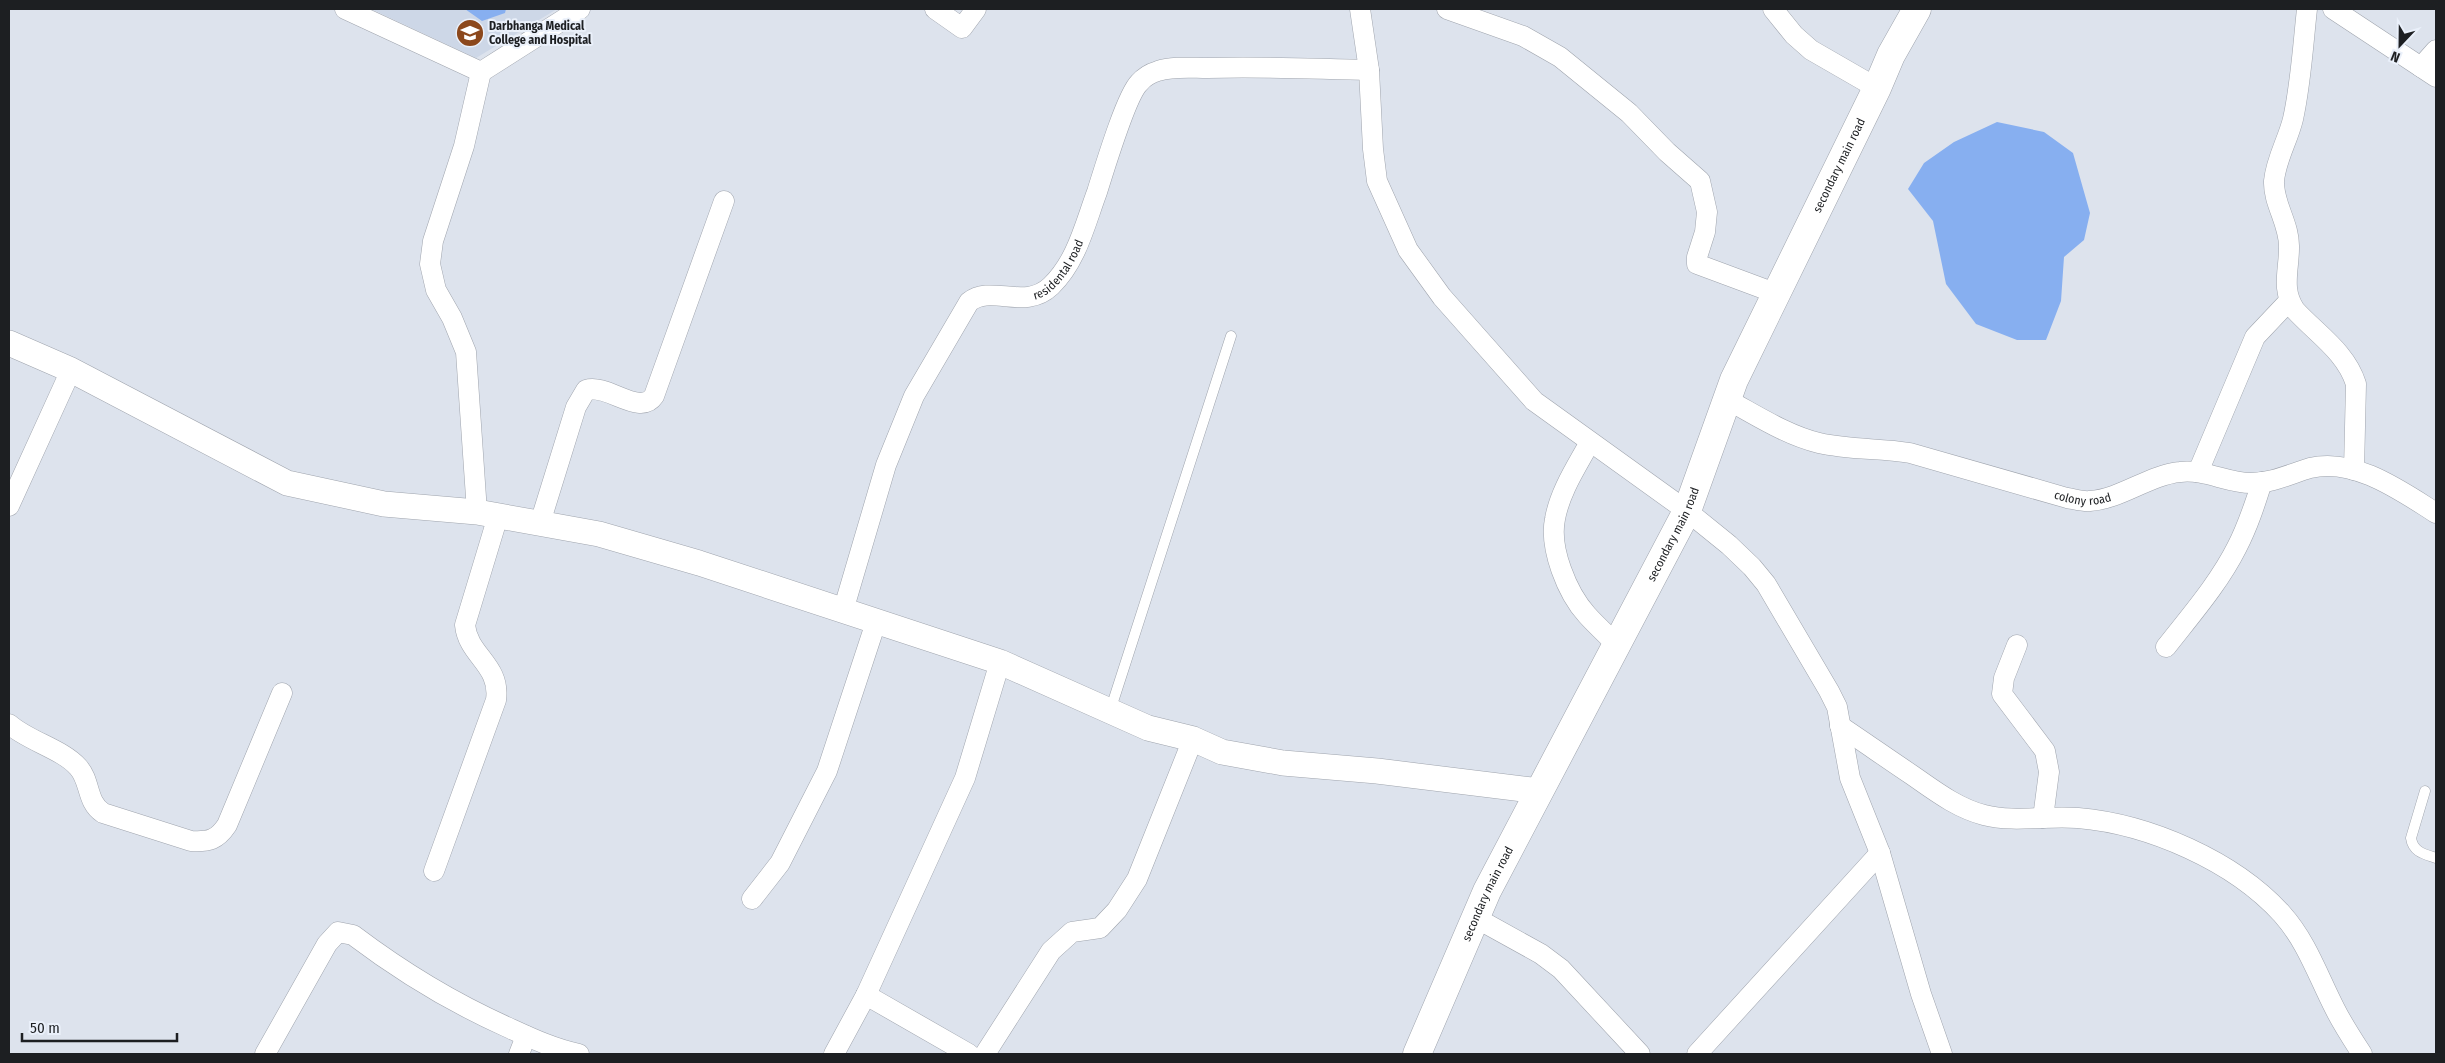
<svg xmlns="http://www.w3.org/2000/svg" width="2445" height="1063" font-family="'Fira Sans Condensed',sans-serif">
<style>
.built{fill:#cdd7e7}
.water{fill:#87aff0}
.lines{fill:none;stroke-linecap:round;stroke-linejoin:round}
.service-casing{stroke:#9fa4ad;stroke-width:11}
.minor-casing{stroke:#9fa4ad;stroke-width:21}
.tertiary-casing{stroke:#9fa4ad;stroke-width:26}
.secondary-casing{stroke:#9fa4ad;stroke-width:29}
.service{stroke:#fff;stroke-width:10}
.minor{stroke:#fff;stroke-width:20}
.tertiary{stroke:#fff;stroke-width:25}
.secondary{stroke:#fff;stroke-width:28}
.labels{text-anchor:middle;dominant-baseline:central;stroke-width:4;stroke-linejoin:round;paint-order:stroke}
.poi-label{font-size:12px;font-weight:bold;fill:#1d1f22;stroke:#eaf0fa;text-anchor:start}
.street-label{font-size:12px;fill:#1d1f22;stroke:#eaf0fa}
</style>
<rect width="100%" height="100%" fill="#dde3ed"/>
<path class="built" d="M 371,9 L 557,9 L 476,58 Z"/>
<path class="water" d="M 465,9 L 506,9 L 505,13 L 482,21 Z
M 1997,122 L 2044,132 L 2073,153 L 2090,213 L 2084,240 L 2064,257 L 2061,301 L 2046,340 L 2017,340 L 1976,324 L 1946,284 L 1933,221 L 1908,189 L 1924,163 L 1954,142 Z"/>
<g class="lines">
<defs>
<path id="service" d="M 1110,711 L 1231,336
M 2425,791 L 2411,838 C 2413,852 2424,854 2436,858"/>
<g id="minor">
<path d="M 345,9 L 481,72 L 580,9"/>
<path d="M 935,9 L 962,28 L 976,9"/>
<path d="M 1360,9 L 1369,70 L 1373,149 L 1377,181 L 1408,250 L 1442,297 L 1534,401 L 1687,511 L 1729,545 L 1752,567 L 1766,584 L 1829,691 L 1837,707 L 1850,778 L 1880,853 L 1921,994 L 1942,1054"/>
<path d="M 1447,9 L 1523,36 L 1560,57 L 1629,113 L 1667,152 L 1700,181 L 1707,212 L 1705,232 L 1697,257 L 1697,264 L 1775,293"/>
<path d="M 1773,9 L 1794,35 L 1811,50 L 1877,88"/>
<path d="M 2307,9 C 2303,45 2301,83 2293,119 C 2288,140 2276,159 2274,181 C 2273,204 2290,224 2289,248 C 2289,271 2281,289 2295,310 C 2317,334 2346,352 2356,384 L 2354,470"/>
<path d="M 2333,9 L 2436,77"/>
<path d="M 2421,67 L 2436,50"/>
<path id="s1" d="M 1726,399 C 1756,415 1786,435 1819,443 C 1850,450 1880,448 1910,453 L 2067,498 C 2074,499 2083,502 2090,501 C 2121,499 2149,475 2180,472 C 2205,469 2227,483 2251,483 C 2273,483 2290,474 2310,468 C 2354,457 2401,491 2436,513"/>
<path d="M 1590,442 C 1577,466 1560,491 1555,519 C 1549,548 1567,593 1587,615 C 1596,625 1607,635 1617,645"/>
<path d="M 2198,472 L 2255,337 L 2289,301"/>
<path d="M 9,506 L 71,370"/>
<path d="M 477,512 L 466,352 L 452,318 L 436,290 L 430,264 L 433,241 L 464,146 L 481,72"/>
<path d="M 540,523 L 576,407 L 586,390 C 607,383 640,417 654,396 L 724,201"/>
<path id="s2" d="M 843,611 L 886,465 L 914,396 L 969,302 C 991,284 1025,311 1051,286 C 1077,261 1085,224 1097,192 C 1104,170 1126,96 1139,83 C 1144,77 1151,73 1158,71 C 1173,66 1192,68 1207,68 C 1261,66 1315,69 1369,70"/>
<path d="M 2017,645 L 2004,678 L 2002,694 L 2045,751 L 2049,772 L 2043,818"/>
<path d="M 2166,647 C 2191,615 2219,583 2237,547 C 2248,526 2255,504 2262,482"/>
<path d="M 9,724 C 28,741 62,749 78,767 C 91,781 86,802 103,813 L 191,841 C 209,842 217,840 227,825 L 282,693"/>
<path d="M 1840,726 C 1864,742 1888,759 1912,775 C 1935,791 1957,808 1984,815 C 2015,823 2047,815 2078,818 C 2149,824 2234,861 2282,914 C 2307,942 2318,976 2335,1009 C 2343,1025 2353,1040 2362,1054"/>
<path d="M 434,871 L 496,700 C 501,665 468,656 465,625 L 498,516"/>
<path d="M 752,899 L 780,863 L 827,771 L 876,622"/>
<path d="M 1476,918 L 1541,954 L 1561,969 L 1640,1054"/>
<path d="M 866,995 L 969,1054"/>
<path d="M 265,1054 L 327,944 L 338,932 L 353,935 C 402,972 451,1002 507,1027 C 531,1038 554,1049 579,1054"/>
<path d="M 519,1054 L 526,1036"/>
<path d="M 834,1054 L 866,995 L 965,778 L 1000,662"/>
<path d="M 985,1054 L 1051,951 L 1072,932 L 1100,928 L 1117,910 L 1137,879 L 1193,739"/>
<path d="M 1697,1054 L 1880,853"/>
</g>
<path id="tertiary" d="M 9,343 L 71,370 L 287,483 L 384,504 L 477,512 L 599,534 L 699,563 L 1000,662 L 1148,728 L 1193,739 L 1222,752 L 1283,763 L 1377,771 L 1540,791"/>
<g id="secondary">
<path id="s3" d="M 1417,1054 L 1487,891 L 1687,511 L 1734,380 L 1877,88 L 1891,55 L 1917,9"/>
</g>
</defs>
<use href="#service" class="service-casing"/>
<use href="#minor" class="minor-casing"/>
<use href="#tertiary" class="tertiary-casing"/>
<use href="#secondary" class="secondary-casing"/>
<use href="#service" class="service"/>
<use href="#minor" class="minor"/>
<use href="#tertiary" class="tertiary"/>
<use href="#secondary" class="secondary"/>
</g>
<defs>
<symbol id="university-disc" viewBox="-11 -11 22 22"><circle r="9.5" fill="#8c481c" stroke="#eaf0fa"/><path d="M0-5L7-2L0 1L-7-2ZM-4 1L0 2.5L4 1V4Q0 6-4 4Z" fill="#fff"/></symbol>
</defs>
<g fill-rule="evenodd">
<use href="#university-disc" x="454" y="17" width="32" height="32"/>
</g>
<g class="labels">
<g class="poi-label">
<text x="489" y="26">Darbhanga Medical<tspan x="489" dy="14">College and Hospital</tspan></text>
</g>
<g class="street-label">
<text stroke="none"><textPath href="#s3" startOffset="985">secondary main road</textPath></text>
<text stroke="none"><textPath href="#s2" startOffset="439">residental road</textPath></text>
<text stroke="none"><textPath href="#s1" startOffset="374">colony road</textPath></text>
<text stroke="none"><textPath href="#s3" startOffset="580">secondary main road</textPath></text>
<text stroke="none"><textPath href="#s3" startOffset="175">secondary main road</textPath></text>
</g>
</g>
<rect width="2445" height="1063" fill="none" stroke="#1d1f22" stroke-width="20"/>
<g transform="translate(2400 45) rotate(202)" stroke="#eaf0fa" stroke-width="4" paint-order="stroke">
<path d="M0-4L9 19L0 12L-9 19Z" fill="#1d1f22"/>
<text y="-8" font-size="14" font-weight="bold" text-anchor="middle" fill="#1d1f22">N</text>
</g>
<path d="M22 1033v8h155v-8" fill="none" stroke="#1d1f22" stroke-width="2.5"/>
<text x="30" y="1033" font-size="15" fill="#1d1f22" stroke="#eaf0fa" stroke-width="4" paint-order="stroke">50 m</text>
</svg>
